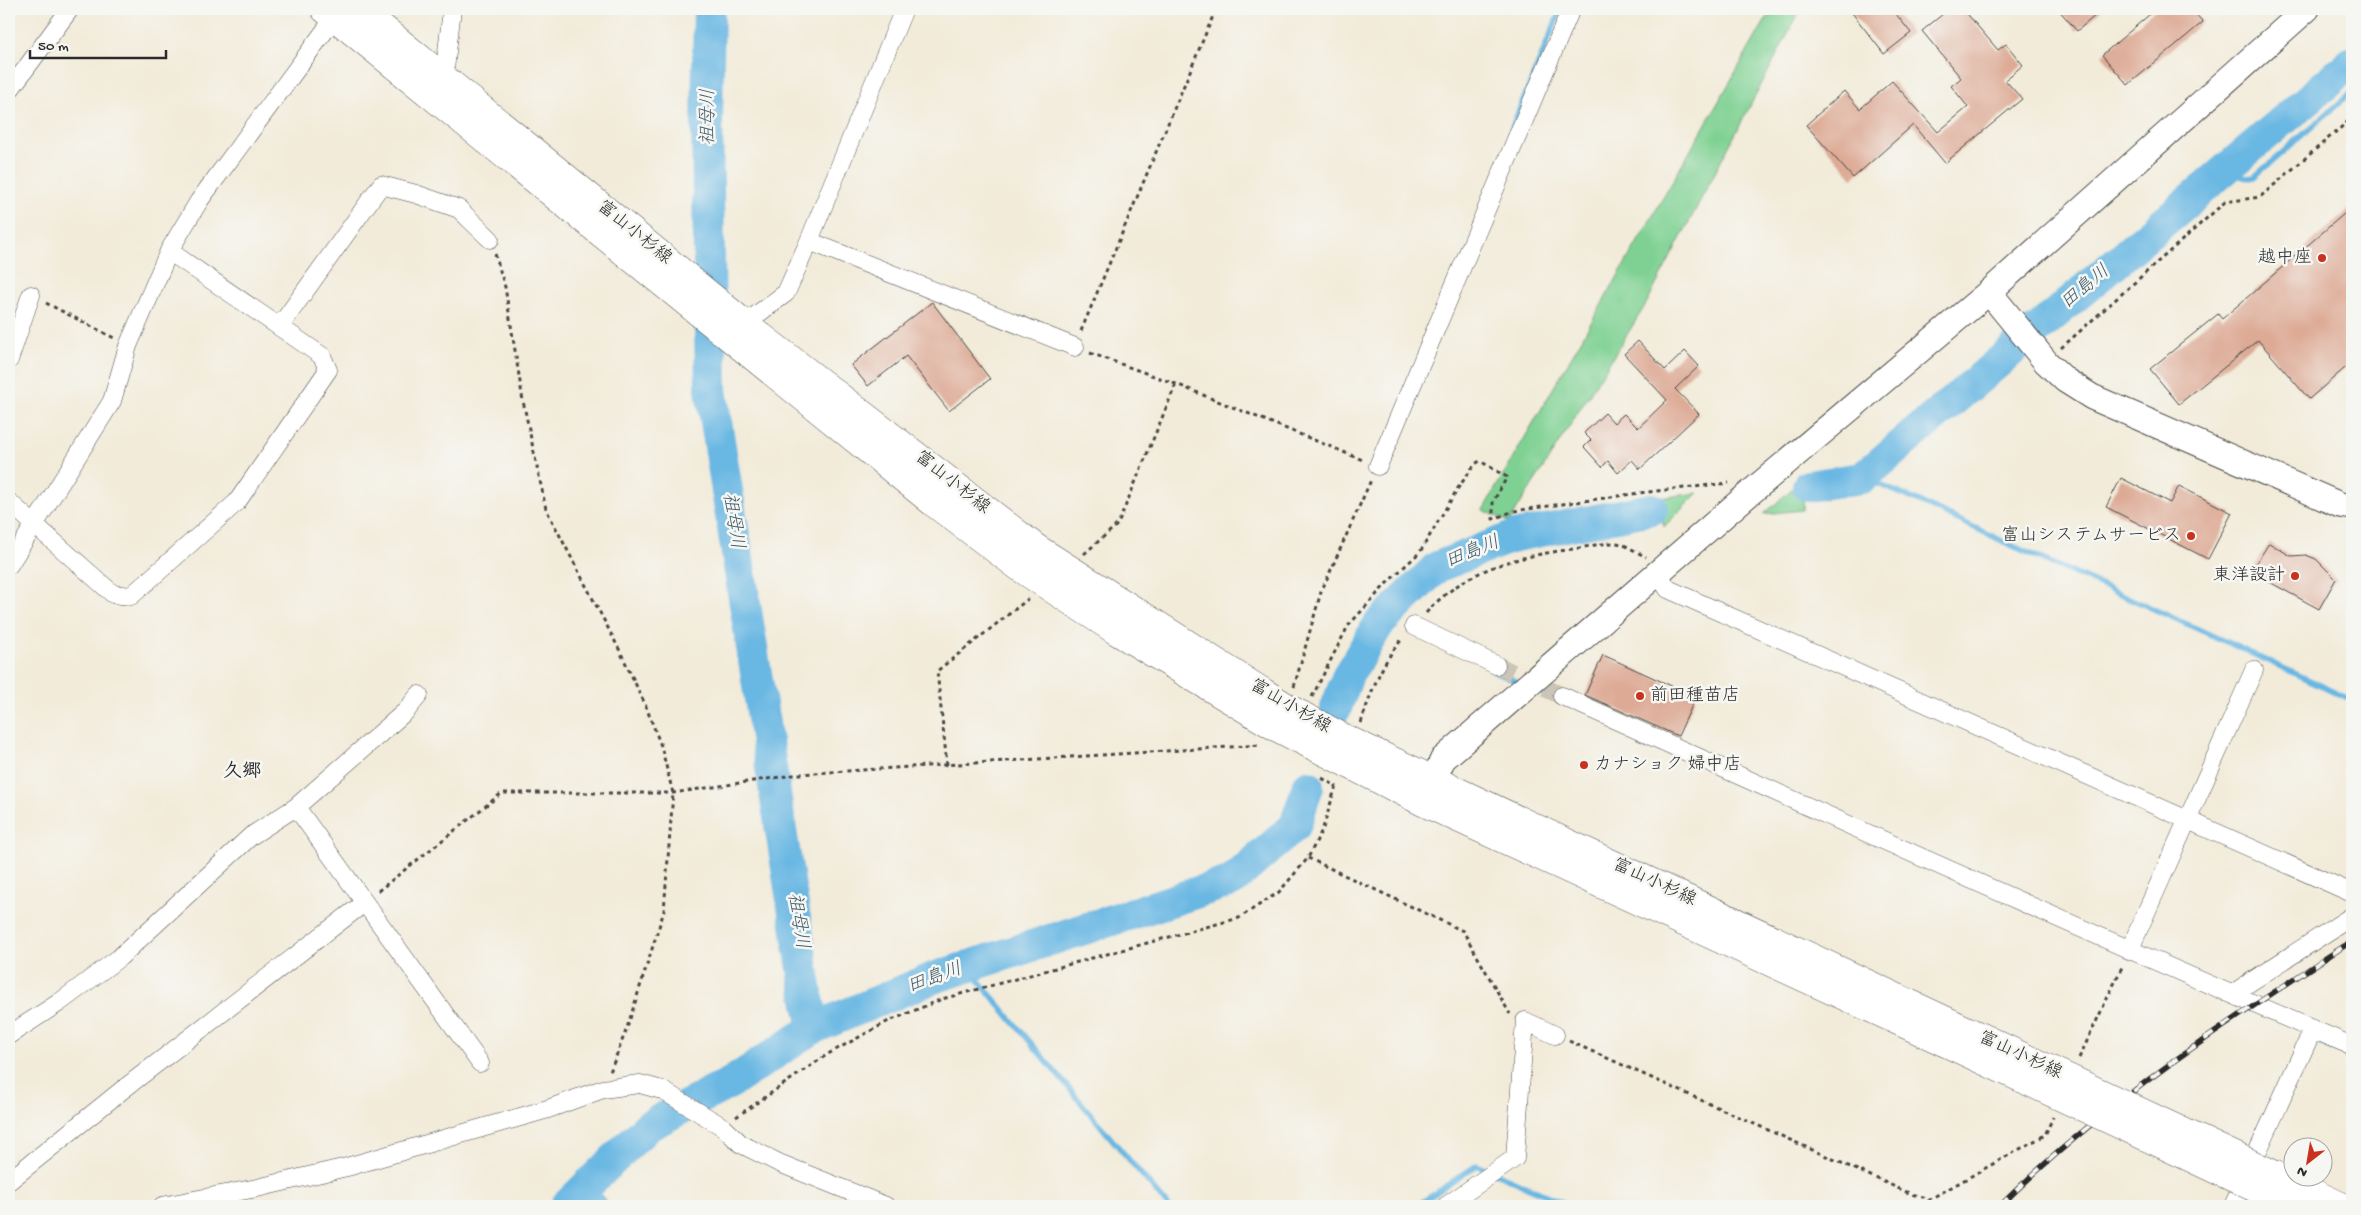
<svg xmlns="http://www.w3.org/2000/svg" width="2361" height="1215" font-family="'Gochi Hand','Klee One',sans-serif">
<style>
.green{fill:#7fd193;stroke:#557e5f}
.water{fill:#69b7e3;stroke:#4a7187}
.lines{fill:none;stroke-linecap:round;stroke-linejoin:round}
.stream{stroke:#69b7e3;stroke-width:5.5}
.river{stroke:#69b7e3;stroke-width:32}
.building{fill:#ddaa95}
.street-tunnel{stroke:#cac5b6;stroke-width:18;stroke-dasharray:18 9;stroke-linecap:butt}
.street-casing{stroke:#494845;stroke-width:19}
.secondary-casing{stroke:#494845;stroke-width:27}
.primary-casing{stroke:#494845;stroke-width:29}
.path{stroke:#494845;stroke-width:3;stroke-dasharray:4 4;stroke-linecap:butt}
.street{stroke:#fff;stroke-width:18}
.secondary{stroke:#fff;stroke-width:25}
.primary{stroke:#fff;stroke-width:28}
.rail-casing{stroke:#2b2b2b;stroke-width:5.5}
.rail{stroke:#f6f6f2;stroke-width:4;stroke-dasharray:11;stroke-linecap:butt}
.primary-bridge-casing{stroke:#494845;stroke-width:29;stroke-linecap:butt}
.primary-bridge{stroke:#fff;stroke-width:28}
.poi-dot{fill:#c8321e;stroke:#f6f6f2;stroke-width:2}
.labels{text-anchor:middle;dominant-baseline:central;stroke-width:5;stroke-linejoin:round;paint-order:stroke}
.street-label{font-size:18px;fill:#2b2b2b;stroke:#f6f6f2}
.poi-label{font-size:18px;fill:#2b2b2b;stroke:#f6f6f2;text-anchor:end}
.water-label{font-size:19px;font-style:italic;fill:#415c6b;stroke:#f6f6f2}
.neighbourhood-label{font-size:19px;font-weight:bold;fill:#2b2b2b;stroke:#f6f6f2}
</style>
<rect width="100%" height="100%" fill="#f6f6f2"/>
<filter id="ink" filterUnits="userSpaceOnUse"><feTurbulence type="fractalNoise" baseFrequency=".02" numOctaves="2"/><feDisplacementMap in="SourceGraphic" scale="10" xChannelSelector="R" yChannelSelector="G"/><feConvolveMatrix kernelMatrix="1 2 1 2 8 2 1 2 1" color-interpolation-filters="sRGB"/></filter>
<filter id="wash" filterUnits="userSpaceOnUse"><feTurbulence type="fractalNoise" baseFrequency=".0096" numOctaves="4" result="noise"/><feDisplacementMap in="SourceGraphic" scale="20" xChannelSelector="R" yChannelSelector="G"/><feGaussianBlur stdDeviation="1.12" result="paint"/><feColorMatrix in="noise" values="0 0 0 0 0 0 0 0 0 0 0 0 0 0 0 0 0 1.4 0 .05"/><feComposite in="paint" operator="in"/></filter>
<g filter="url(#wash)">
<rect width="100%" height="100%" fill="#f2ebd9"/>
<path class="green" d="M 1772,9 L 1801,9 L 1645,306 L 1509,522 L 1483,510 Z
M 1805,477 L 1803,510 L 1764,514 Z
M 1698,493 L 1664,527 L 1658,498 Z"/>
<path class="water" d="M 592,1186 L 611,1206 L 560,1206 Z"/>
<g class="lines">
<path class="stream" d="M 1512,127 L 1561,9
M 2230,166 C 2238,175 2242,180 2254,177 L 2352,92
M 1862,478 C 1918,498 1970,527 2024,551 C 2134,600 2244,649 2352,700
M 1492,670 L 1520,683
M 1533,689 L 1559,700
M 968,968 L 1168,1206
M 2311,1038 L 2352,1057
M 1416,1206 L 1477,1165 L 1571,1206"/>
<path class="river" d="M 709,9 L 707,119 L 711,390 L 807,994 L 814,1028
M 1808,486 L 1862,478 L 2352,62
M 1336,708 L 1348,675 L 1379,624 L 1437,567 L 1515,536 L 1652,509
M 566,1206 L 648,1126 L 732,1082 L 814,1028 L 933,978 L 1232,881 L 1295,826 L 1308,786"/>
</g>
<g id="blocks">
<path class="building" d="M 1849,9 L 1892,9 L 1911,33 L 1884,54 Z
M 1949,9 L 1963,9 L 1998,50 L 2006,44 L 2023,65 L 2005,80 L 2022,99 L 1945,163 L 1913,125 L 1853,178 L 1806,125 L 1844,91 L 1860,109 L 1892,81 L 1938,132 L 1968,107 L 1951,86 L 1961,78 L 1922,31 Z
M 2058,9 L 2103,9 L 2077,31 Z
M 2156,9 L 2191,9 L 2203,22 L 2128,85 L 2102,55 Z
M 2352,207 L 2352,362 L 2309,399 L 2258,340 L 2179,404 L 2150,369 L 2218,314 L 2222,319 Z
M 932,302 L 990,379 L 949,411 L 906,356 L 868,386 L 851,365 Z
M 1638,341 L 1665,370 L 1685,351 L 1699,366 L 1675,389 L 1699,414 L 1640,469 L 1632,460 L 1618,473 L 1608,461 L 1602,467 L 1584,447 L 1591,440 L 1584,433 L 1605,413 L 1614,423 L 1624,414 L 1638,428 L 1667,400 L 1624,354 Z
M 2121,478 L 2170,503 L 2179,486 L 2232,513 L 2208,559 L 2106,507 Z
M 2269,543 L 2291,556 L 2306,555 L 2316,559 L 2336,579 L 2319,609 L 2251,572 Z
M 1603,655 L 1696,697 L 1678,736 L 1585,695 Z"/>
</g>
</g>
<g filter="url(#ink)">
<use href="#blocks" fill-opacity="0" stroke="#494845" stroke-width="1"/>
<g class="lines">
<path class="street-tunnel" d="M 1496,665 L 1562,696"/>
<defs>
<path id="street" d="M 444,78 L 452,9
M 9,91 L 70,9
M 809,241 L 904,9
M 746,325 L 755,316 L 786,293 L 809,241 L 1075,347
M 280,326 L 381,185 L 416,194 L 459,209 L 490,239
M 9,360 L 31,295
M 1378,466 L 1571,9
M 9,502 L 113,594 L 131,596 L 237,502 L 328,370 L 322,356 L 169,251
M 9,565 L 112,401 L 128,346 L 169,251 L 199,201 L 335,17
M 1657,572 L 1668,589 L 2352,893
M 1414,626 L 1496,665
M 1562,696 C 1825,814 2087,933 2352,1046
M 296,807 L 480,1063
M 2129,951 L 2254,670
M 2232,994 L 2352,916
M 9,1035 L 60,1002 L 120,957 L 251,836 L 296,807 L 406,711 L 419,695
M 9,1181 L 121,1091 L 364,903
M 162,1206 L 257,1188 L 347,1167 L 548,1109 L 603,1089 L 640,1084 L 662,1090 L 723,1127 L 741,1144 L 779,1163 L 886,1206
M 1446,1206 L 1515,1158 L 1525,1021 L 1555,1035
M 2233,1206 L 2313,1029"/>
<path id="secondary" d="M 1989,292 L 2046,362 L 2065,380 L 2092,397 L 2340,505 L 2352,507
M 1425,798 L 1443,759 L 1744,498 L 1989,292 L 2307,9"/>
<path id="primary" d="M 325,9 L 934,503 L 1022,569 L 1115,630 L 1276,727 L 1423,802 L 1944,1042
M 359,9 L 746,325 L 1036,548 L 1288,708 L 1348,740 L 1953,1024
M 2275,1175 L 2341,1206
M 2266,1193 L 2293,1206"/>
</defs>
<use href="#street" class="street-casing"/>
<use href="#secondary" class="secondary-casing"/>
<use href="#primary" class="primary-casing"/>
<path class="path" d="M 495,254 L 505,287 L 523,401 L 546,509 L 619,649 L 645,704 L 661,746 L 673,793 L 664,911 L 627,1028 L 610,1072
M 9,284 L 16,288
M 46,303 L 114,338
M 1081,331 L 1216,9
M 2061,348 L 2225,202 L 2260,197 L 2352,118
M 1090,353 L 1176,384 L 1363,460
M 1084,554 L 1118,524 L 1176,384
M 1426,613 C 1467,568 1515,557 1573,549 C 1587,547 1601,543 1615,543 C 1624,543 1638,553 1646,557
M 1294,687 L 1321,592 L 1371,480
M 1312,697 L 1348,626 L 1387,583 L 1420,552 L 1458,488 L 1475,464 L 1480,461 L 1507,477 L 1493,502 L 1493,519 L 1514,511 L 1639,493 L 1729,483
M 1361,723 C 1371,692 1381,663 1403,638
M 947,765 L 937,671 L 1028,599
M 1308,858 L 1463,931 L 1510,1014
M 378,891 L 502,793 L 673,793 L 800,774 L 1260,745
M 1569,1041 L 1911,1194 L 1930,1199 L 2045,1135 L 2053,1117
M 2079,1058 L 2122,967
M 736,1117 L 828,1054 L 887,1022 L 942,999 L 1239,918 L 1279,892 L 1308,858 L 1323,828 L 1336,786 L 1320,777"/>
<use href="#street" class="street"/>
<use href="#secondary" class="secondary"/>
<use href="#primary" class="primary"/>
<defs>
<path id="rail" d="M 2000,1206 C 2105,1102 2229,1021 2352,941"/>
</defs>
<use href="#rail" class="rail-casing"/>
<use href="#rail" class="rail"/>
<defs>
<path id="primary-bridge" d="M 1953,1024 L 2275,1175
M 1944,1042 L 2266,1193"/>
</defs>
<use href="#primary-bridge" class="primary-bridge-casing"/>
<use href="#primary-bridge" class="primary-bridge"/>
</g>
</g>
<g class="poi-dot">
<circle cx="2322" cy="258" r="5"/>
<circle cx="2191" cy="536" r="5"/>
<circle cx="2295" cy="576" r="5"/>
<circle cx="1640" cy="696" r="5"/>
<circle cx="1584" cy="765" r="5"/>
</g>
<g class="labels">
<g class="street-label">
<text transform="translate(634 233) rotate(39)">富山小杉線</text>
<text transform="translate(952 483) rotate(38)">富山小杉線</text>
<text transform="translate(1290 707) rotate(30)">富山小杉線</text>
<text transform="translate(1654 883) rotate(25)">富山小杉線</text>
<text transform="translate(2020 1056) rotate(25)">富山小杉線</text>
</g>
<g class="poi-label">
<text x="2312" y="258">越中座</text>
<text x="2181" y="536">富山システムサービス</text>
<text x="2285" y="576">東洋設計</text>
<text x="1650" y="696" text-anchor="start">前田種苗店</text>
<text x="1594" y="765" text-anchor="start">カナショク 婦中店</text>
</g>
<g class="water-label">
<text transform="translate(709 117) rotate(-90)">祖母川</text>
<text transform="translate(2086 288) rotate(-40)">田島川</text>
<text transform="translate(732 521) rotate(81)">祖母川</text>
<text transform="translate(1473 553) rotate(-22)">田島川</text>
<text transform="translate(797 921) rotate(81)">祖母川</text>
<text transform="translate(935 979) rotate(-20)">田島川</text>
</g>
<g class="neighbourhood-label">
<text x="242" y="772">久郷</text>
</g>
</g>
<rect width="2361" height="1215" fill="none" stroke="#f6f6f2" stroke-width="30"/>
<g transform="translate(2308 1162) rotate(211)"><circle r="24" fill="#f6f6f2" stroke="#a5a5a2"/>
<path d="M0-4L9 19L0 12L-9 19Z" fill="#c8321e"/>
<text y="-8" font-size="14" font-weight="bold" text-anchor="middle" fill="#2b2b2b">N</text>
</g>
<path d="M30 50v8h136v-8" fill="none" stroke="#2b2b2b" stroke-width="2.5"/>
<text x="38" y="50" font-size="15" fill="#2b2b2b" stroke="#f6f6f2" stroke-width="4" paint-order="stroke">50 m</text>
</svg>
